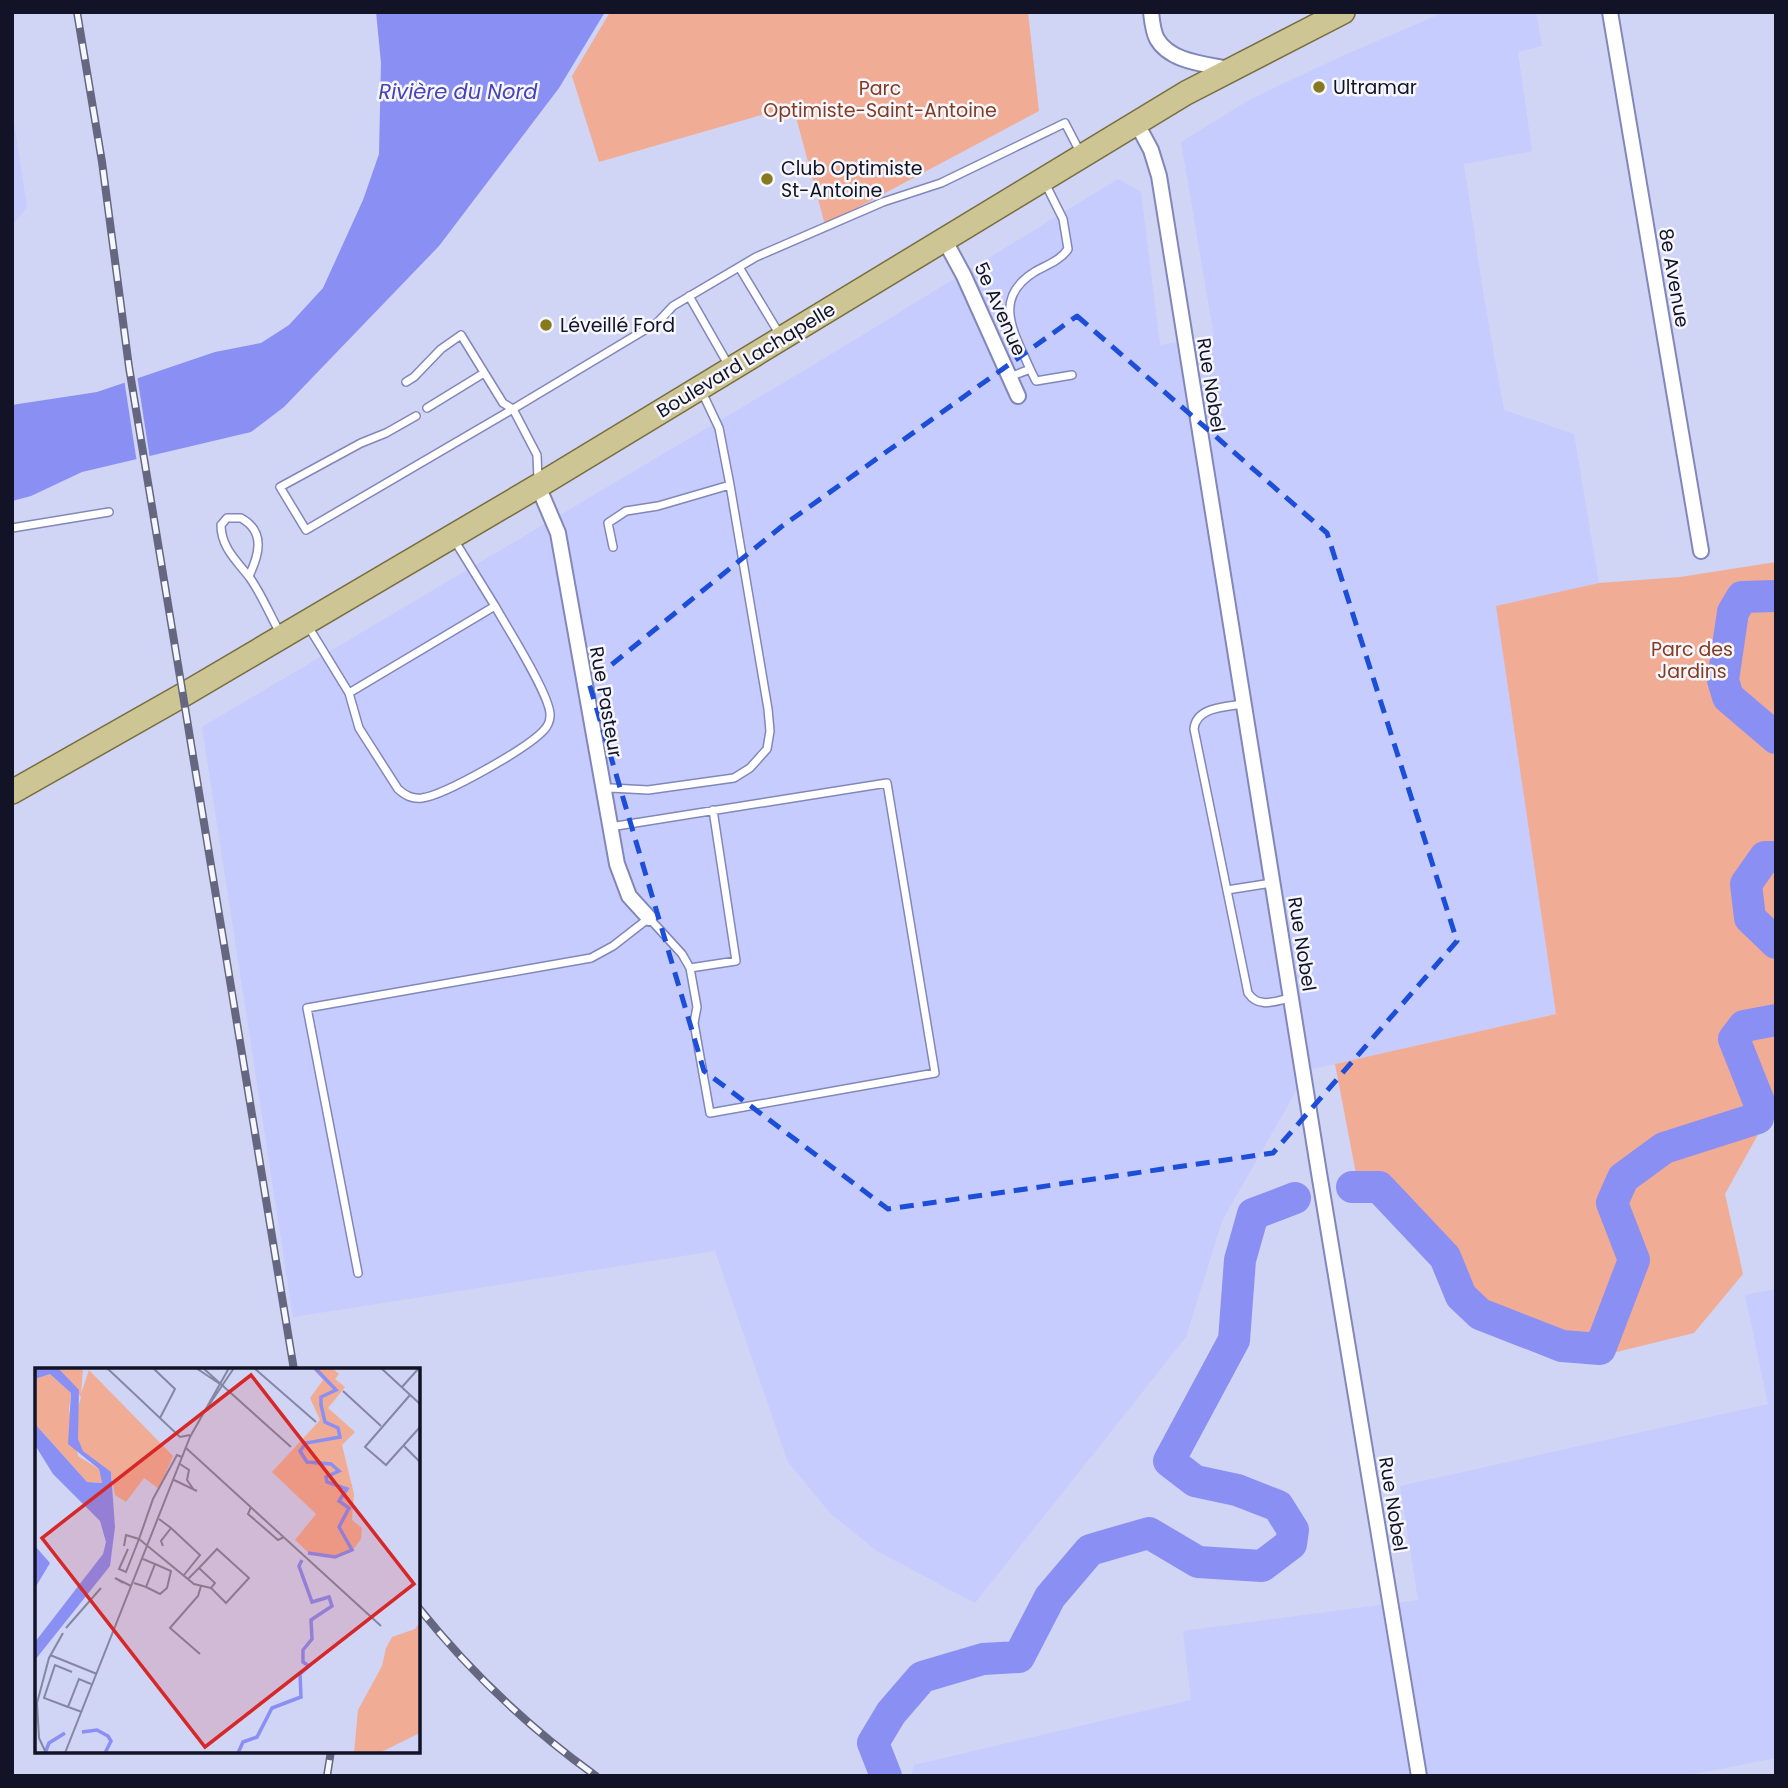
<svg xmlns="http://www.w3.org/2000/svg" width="1788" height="1788" font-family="Poppins,sans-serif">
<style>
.built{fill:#c6ccfd}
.green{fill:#f1ac95}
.water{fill:#8a8ff4}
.pier{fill:#d0d4f5}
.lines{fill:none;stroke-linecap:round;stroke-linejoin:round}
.river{stroke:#8a8ff4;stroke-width:32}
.service-casing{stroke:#8287ba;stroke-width:10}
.minor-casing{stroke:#8287ba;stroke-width:18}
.primary-casing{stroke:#776e3f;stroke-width:26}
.service{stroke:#fff;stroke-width:7}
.minor{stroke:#fff;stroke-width:14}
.primary{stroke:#cec594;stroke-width:23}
.rail-casing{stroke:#656780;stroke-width:8}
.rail{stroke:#f6f7fd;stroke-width:5;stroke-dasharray:16;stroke-linecap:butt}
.marked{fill:none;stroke:#1d4ed8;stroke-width:5;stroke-dasharray:14 9;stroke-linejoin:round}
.poi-dot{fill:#87791d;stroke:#f6f7fd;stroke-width:2.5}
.labels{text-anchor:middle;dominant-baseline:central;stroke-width:5;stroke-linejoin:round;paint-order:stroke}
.poi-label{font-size:19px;fill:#121326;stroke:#f6f7fd;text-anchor:start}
.park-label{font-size:19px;fill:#833b21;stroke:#f6f7fd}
.street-label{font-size:19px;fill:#121326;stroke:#f6f7fd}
.water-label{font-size:21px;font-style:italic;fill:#4942b7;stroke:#f6f7fd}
.inset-river{fill:none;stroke:#8a8ff4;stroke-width:3.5}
.inset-road{fill:none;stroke:#8487a2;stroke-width:2}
.view{fill:#d62828;fill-opacity:0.15;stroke:#d62828;stroke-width:3.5}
.inset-edge{fill:none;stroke:#121326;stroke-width:3.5}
</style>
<rect width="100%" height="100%" fill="#d0d4f5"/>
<path class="built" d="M 1445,12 L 1536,12 L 1542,46 L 1518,52 L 1532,151 L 1464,164 L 1483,292 L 1504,410 L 1574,434 L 1599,583 L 1497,607 L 1556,1014 L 1308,1070 L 1222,1221 L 1186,1337 L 975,1603 L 877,1551 L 831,1514 L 788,1462 L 715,1251 L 293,1317 L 202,727 L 815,364 L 1118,179 L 1141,192 L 1160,345 L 1214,336 L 1181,142 L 1249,100 L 1340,57 Z
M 12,109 L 27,207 L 12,226 Z
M 1776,1289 L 1776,1758 L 1684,1776 L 911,1776 L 914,1765 L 1191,1700 L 1183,1631 L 1418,1600 L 1400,1486 L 1768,1404 L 1745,1295 Z"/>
<path class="green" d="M 610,12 L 1028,12 L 1039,111 L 825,225 L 793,106 L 599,162 L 572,76 Z
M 1776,562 L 1776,1118 L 1760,1131 L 1725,1194 L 1743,1274 L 1694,1333 L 1596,1357 L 1528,1337 L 1490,1316 L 1453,1274 L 1448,1246 L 1357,1179 L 1335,1064 L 1556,1014 L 1496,606 L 1599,583 L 1680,577 Z"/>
<path class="water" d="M 376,12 L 605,12 L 559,88 L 439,246 L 284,407 L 251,432 L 82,472 L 31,496 L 12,501 L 12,405 L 97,392 L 215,352 L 261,343 L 289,325 L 323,288 L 363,200 L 379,154 L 381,63 Z"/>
<path class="pier" d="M 137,375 L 150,459 L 137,463 L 124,379 Z"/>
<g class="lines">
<path class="river" d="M 1776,596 L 1742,597 L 1733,612 L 1723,680 L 1728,697 L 1776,738
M 1776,857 L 1765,857 L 1746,884 L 1750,918 L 1776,943
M 1352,1187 L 1379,1187 L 1445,1257 L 1461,1296 L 1480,1314 L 1562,1346 L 1600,1349 L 1634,1260 L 1612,1203 L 1623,1178 L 1664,1148 L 1758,1118 L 1759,1102 L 1734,1039 L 1744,1026 L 1776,1020
M 886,1776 L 873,1743 L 891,1713 L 922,1677 L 983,1659 L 1019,1657 L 1050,1597 L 1090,1550 L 1149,1533 L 1198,1562 L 1262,1566 L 1291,1544 L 1293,1530 L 1278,1506 L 1237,1490 L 1195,1481 L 1169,1461 L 1234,1340 L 1240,1260 L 1253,1214 L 1295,1198"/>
<defs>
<path id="service" d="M 739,267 L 780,335
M 689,296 L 729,366
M 1030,369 L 1036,381 L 1072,375
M 1010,377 L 1030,369 C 1014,332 991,298 1036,271 C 1047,265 1061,260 1068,249 L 1063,219 L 1044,181
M 406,382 L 414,377 L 441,349 L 461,335 L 503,403 L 513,409 L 306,530 L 280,487 L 361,443 L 386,433 L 416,416
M 427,408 L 484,373
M 538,479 L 537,455 L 513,409 L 658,322 L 673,306 L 756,257 L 883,202 L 941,183 L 1065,123 L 1080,152
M 12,528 L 109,512
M 613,547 L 608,523 L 626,511 L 658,506 L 730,485 L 719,428 L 702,392
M 249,576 C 259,555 266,532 241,518 L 227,518 L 221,525 C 221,548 238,562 250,578 C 262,595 270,615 280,633
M 308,626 L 349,693 L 495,606 L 453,538
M 349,693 L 359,728 L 398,789 C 406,796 412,799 422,798 C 445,795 528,748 544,730 C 547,727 550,721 550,716 C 552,698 506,626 495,606
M 1243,704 C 1225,707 1196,707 1194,729 L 1248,993 C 1259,1009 1275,1001 1290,998
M 604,790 L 611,788 L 648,790 L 734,778 L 750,768 L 767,749 L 770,731 L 768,709 L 730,485
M 610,827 L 887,783 L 935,1073 L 710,1113 L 694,1023 L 697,1007 L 690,968 L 736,961 L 713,810
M 1227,890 L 1272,883
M 358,1273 L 307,1008 L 591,958 L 613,946 L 649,918 L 682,954 L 690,968"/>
<path id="minor" d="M 1151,12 C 1152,21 1153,32 1157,39 C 1170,62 1206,64 1228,69
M 1610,12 L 1701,551
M 1136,122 L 1151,150 L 1159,176 L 1319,1173 L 1419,1776
M 944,239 L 964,276 L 1018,396
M 538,486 L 558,533 L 617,864 L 629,896 L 649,918"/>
<path id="primary" d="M 12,792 L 183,695 L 538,486 L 1186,93 L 1343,12"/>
</defs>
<use href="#service" class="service-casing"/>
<use href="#minor" class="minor-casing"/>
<use href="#primary" class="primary-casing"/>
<use href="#service" class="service"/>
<use href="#minor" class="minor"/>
<use href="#primary" class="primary"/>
<defs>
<path id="rail" d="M 77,12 L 102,162 L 129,367 L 294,1370
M 418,1607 C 470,1672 528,1727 596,1776
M 327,1776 L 331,1751"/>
</defs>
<use href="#rail" class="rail-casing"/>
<use href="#rail" class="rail"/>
</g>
<path class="marked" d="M 1077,316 L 1327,533 L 1457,941 L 1273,1153 L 888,1209 L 704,1071 L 589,683 L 781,527 Z"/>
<g class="poi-dot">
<circle cx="1319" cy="87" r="7"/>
<circle cx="767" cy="179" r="7"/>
<circle cx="546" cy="325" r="7"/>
</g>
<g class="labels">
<g class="poi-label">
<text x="1333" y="87">Ultramar</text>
<text x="781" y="168">Club Optimiste<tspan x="781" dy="22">St-Antoine</tspan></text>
<text x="560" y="325">Léveillé Ford</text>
</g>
<g class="park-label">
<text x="880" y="88">Parc<tspan x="880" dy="22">Optimiste-Saint-Antoine</tspan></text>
<text x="1692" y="649">Parc des<tspan x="1692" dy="22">Jardins</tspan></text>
</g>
<g class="street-label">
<text transform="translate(1674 278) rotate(80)">8e Avenue</text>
<text transform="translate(1000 309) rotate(66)">5e Avenue</text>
<text transform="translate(746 360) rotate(-31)">Boulevard Lachapelle</text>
<text transform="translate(1211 385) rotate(81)">Rue Nobel</text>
<text transform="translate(606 702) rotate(80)">Rue Pasteur</text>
<text transform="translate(1302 944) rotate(81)">Rue Nobel</text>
<text transform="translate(1393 1504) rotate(81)">Rue Nobel</text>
</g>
<g class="water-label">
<text x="458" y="91">Rivière du Nord</text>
</g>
</g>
<g transform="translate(35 1368)">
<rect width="385" height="385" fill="#d0d4f5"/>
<path d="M 23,0 L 48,0 L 46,26 L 54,2 L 138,88 L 124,121 L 109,110 L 91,134 L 80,127 L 76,105 L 48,83 L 43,72 L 40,51 L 46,29 ZM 277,0 L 297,0 L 304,6 L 300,11 L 310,19 L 293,40 L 320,64 L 307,77 L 319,126 L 317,152 L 327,160 L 326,171 L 317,183 L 301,188 L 273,184 L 260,172 L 281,146 L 237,104 L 285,52 L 275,30 L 288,12 ZM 15,6 L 36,25 L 34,42 L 43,88 L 64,101 L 67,115 L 52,114 L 0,56 L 0,11 ZM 385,254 L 385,365 L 344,385 L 319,385 L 323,342 L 347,298 L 351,280 L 357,269 L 380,261 Z" fill="#f1ac95"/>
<path d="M 0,0 L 23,0 L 44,22 L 43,71 L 48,83 L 76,104 L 80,159 L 75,198 L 0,292 L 0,274 L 68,186 L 71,174 L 65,153 L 18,106 L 0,77 L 0,56 L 52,114 L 67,115 L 64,101 L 33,76 L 36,25 L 15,6 L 0,11 ZM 0,178 L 15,195 L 0,220 Z" fill="#8a8ff4"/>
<path class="inset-river" d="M 273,185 L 300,189 L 317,182 L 304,159 L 314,140 L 304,133 L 312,121 L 292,114 L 291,109 L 304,103 L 296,96 L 272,94 L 265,83 L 271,75 L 305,69 L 303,60 L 290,54 L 286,37 L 286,29 L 301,22 L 280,0M 47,364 L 62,362 L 73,368 L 76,373 L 70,385M 10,385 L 14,375 L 30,365M 203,385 L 208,374 L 222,369 L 237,340 L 266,329 L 265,306 L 274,298 L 268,294 L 268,282 L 277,271 L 276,252 L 297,238 L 294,229 L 277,234 L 264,198 L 267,192"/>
<path class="inset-road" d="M 72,0 L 145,69 L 155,67M 118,0 L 140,21 L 125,50M 161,0 L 185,16M 168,0 L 256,79M 219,0 L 281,54M 346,0 L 385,36M 367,19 L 384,0M 308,23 L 346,58M 375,27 L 330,79 L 351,97 L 385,59M 172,40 L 199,0M 369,78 L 385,94M 151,80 L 346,258M 147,89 L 142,87 L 118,131 L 104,171 L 159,216 L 176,220M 145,96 L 154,102 L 152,112 L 159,122M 139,112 L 162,123M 216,139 L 213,146 L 243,172 L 249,169M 124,151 L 136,160 L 126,173 L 128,178M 136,160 L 165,187 L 149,207M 89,178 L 91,167 L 104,171 L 91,204 L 84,201 L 93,181M 153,211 L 164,200 L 182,181 L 214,210 L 191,235 L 176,220 L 180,215 L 164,200M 88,215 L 80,210 L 96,218M 99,215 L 111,219 L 120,196 L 108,191M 111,219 L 125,226 L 132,220 L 136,203 L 120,196M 31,260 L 66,220M 165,286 L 135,260 L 163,228 L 166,218M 15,287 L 62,306M 33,339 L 9,330 L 20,297 L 37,304M 47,344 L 33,339 L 44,311 L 56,316M 11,385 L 4,370 L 2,335 L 14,290 L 28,265M 30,385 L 155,69 L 194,0"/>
<path class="view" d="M 216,7 L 379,216 L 170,379 L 7,170 Z"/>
<rect width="385" height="385" class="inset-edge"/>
</g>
<rect width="1788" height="1788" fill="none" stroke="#121326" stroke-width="28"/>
</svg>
